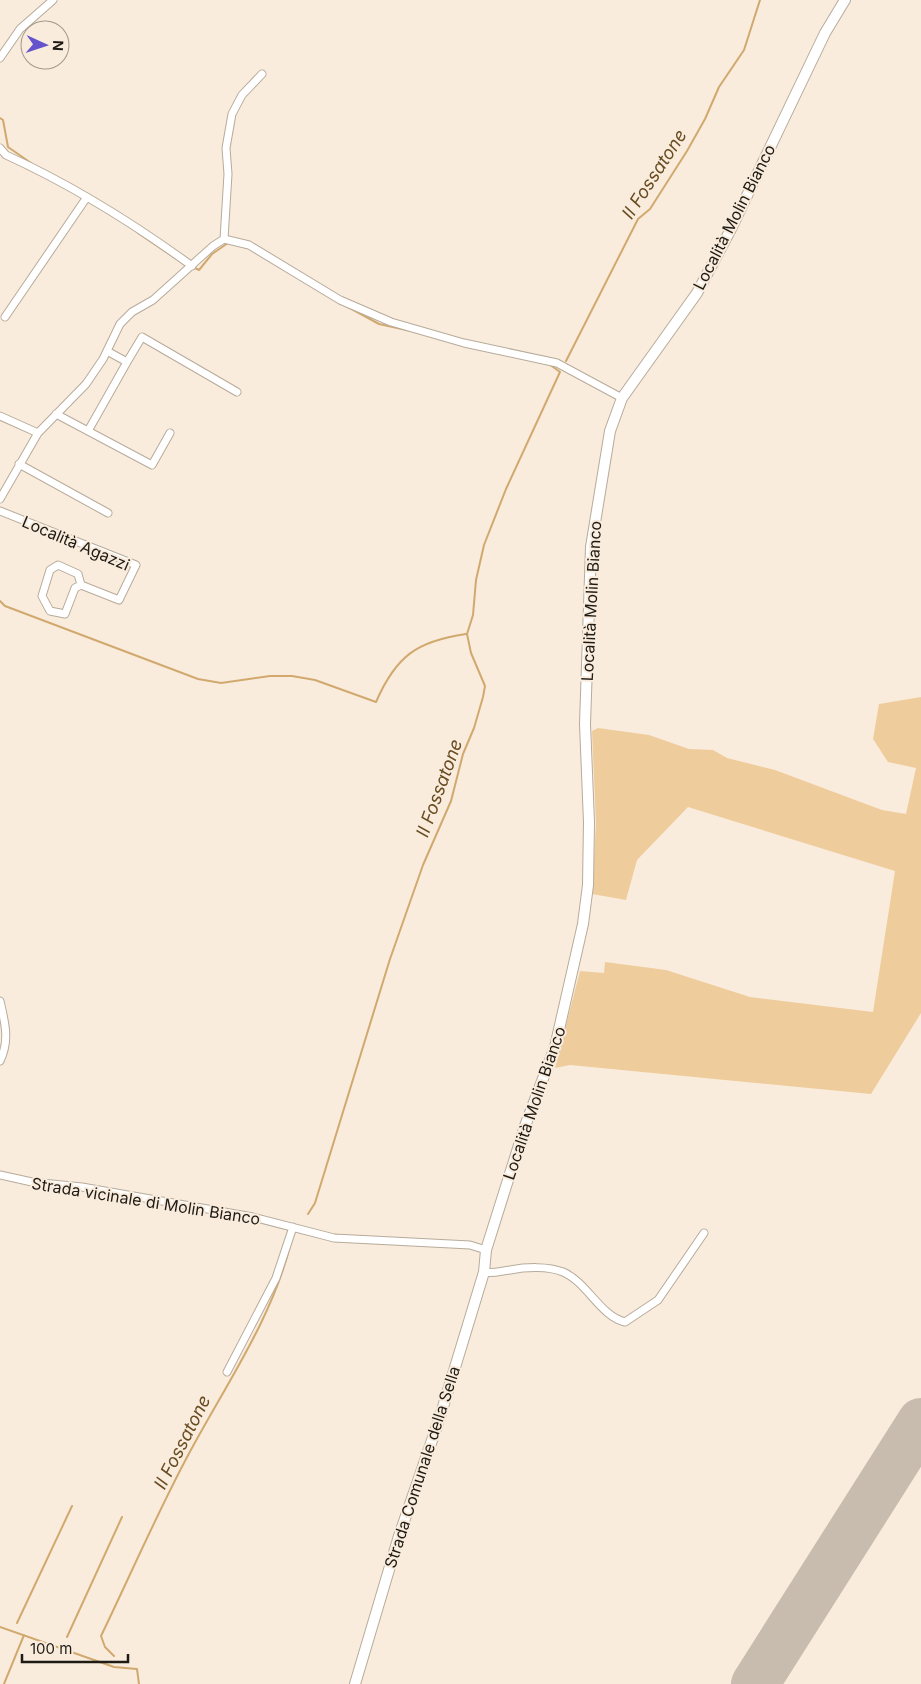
<svg xmlns="http://www.w3.org/2000/svg" width="921" height="1684" font-family="Inter,sans-serif">
<style>
.green{fill:#efcc9c}
.lines{fill:none;stroke-linecap:round;stroke-linejoin:round}
.stream{stroke:#d1a96f;stroke-width:2}
.runway{stroke:#c8bcaf;stroke-width:48}
.street-casing{stroke:#b7ab9b;stroke-width:9}
.secondary-casing{stroke:#b7ab9b;stroke-width:12}
.street{stroke:#fff;stroke-width:7}
.secondary{stroke:#fff;stroke-width:10}
.labels{text-anchor:middle;dominant-baseline:central;stroke-width:4;stroke-linejoin:round;paint-order:stroke}
.street-label{font-size:16px;fill:#1e1a14;stroke:#f9ecdc}
.water-label{font-size:18px;font-style:italic;fill:#694c21;stroke:#f9ecdc}
</style>
<rect width="100%" height="100%" fill="#f9ecdc"/>
<path class="green" d="M 921,697 L 921,1013 L 871,1094 L 570,1065 L 555,1068 L 580,971 L 604,973 L 605,962 L 666,970 L 750,997 L 873,1012 L 895,871 L 688,807 L 637,860 L 626,900 L 592,894 L 596,823 L 592,731 L 598,728 L 649,735 L 689,749 L 713,750 L 727,758 L 775,770 L 882,810 L 906,814 L 916,768 L 888,762 L 873,739 L 879,704 Z"/>
<g class="lines">
<path class="stream" d="M 0,118 L 3,120 L 8,147 L 31,163
M 138,233 L 184,264
M 193,267 L 199,270 L 212,254 L 228,243
M 348,307 L 379,324 L 411,331
M 566,361 L 638,219 L 650,209 L 687,151 L 705,119 L 719,87 L 744,50 L 760,0
M 0,601 L 5,606 L 198,679 L 221,683 L 270,676 L 292,676 L 315,680 L 376,702 C 396,656 417,641 466,634
M 308,1214 L 315,1203 L 390,959 L 423,865 L 451,801 L 463,754 L 474,728 L 483,697 L 485,686 L 471,653 L 467,634 L 473,615 L 476,580 L 484,545 L 506,489 L 560,372 L 549,364
M 17,1623 L 72,1506
M 0,1627 L 114,1667 L 137,1669 L 139,1684
M 67,1637 L 122,1517
M 114,1656 L 105,1647 L 101,1636 C 129,1578 155,1518 185,1461 C 222,1390 272,1321 291,1242
M 4,1684 L 24,1635"/>
<path class="runway" d="M 755,1684 L 921,1422"/>
<defs>
<path id="street" d="M 0,58 L 20,29 L 53,0
M 0,148 L 6,155 C 72,185 133,223 192,266
M 224,239 L 228,174 L 226,148 L 232,114 L 242,95 L 262,74
M 5,317 L 87,197
M 107,351 L 127,362 L 142,337 L 237,392
M 56,414 L 152,465 L 170,433
M 0,416 L 38,433
M 88,431 L 127,362
M 19,464 L 108,513
M 0,499 L 38,433 L 86,384 L 103,359 L 120,324 L 132,312 L 153,300 L 213,246 L 224,239 L 249,245 L 340,300 L 391,322 L 464,343 L 557,363 L 622,398
M 0,511 L 136,565 L 119,600 L 81,585
M 58,565 L 78,574 L 81,585 L 75,588 L 65,614 L 50,611 L 42,596 L 50,570 Z
M 0,1001 C 5,1023 10,1040 0,1061
M 0,1175 L 32,1182 L 82,1187 L 253,1217 L 334,1238 L 470,1245 L 486,1250
M 484,1272 C 494,1274 500,1271 510,1270 C 526,1267 548,1266 563,1272 C 587,1282 600,1316 625,1322 L 658,1300 L 704,1233
M 227,1372 L 276,1278 L 293,1227"/>
<path id="secondary" d="M 355,1684 L 399,1536 L 439,1420 L 484,1272 L 486,1250 L 525,1126 L 555,1047 L 583,924 L 588,885 L 589,822 L 585,724 L 591,547 L 610,431 L 622,398 L 697,293 L 731,229 L 825,33 L 845,0"/>
</defs>
<use href="#street" class="street-casing"/>
<use href="#secondary" class="secondary-casing"/>
<use href="#street" class="street"/>
<use href="#secondary" class="secondary"/>
</g>
<g class="labels">
<g class="street-label">
<text transform="translate(734 217) rotate(-63)">Località Molin Bianco</text>
<text transform="translate(76 543) rotate(23)">Località Agazzi</text>
<text transform="translate(591 601) rotate(-87)">Località Molin Bianco</text>
<text transform="translate(534 1103) rotate(-71)">Località Molin Bianco</text>
<text transform="translate(146 1201) rotate(9)">Strada vicinale di Molin Bianco</text>
<text transform="translate(422 1467) rotate(-72)">Strada Comunale della Sella</text>
</g>
<g class="water-label">
<text transform="translate(654 174) rotate(-57)">Il Fossatone</text>
<text transform="translate(439 788) rotate(-70)">Il Fossatone</text>
<text transform="translate(182 1442) rotate(-63)">Il Fossatone</text>
</g>
</g>
<g transform="translate(45 45) rotate(93)"><circle r="24" fill="#f9ecdc" stroke="#a1988c"/>
<path d="M0-4L9 19L0 12L-9 19Z" fill="#6553cc"/>
<text y="-8" font-size="14" font-weight="bold" text-anchor="middle" fill="#1e1a14">N</text>
</g>
<path d="M22 1654v8h106v-8" fill="none" stroke="#1e1a14" stroke-width="2.5"/>
<text x="30" y="1654" font-size="15" fill="#1e1a14" stroke="#f9ecdc" stroke-width="4" paint-order="stroke">100 m</text>
</svg>
